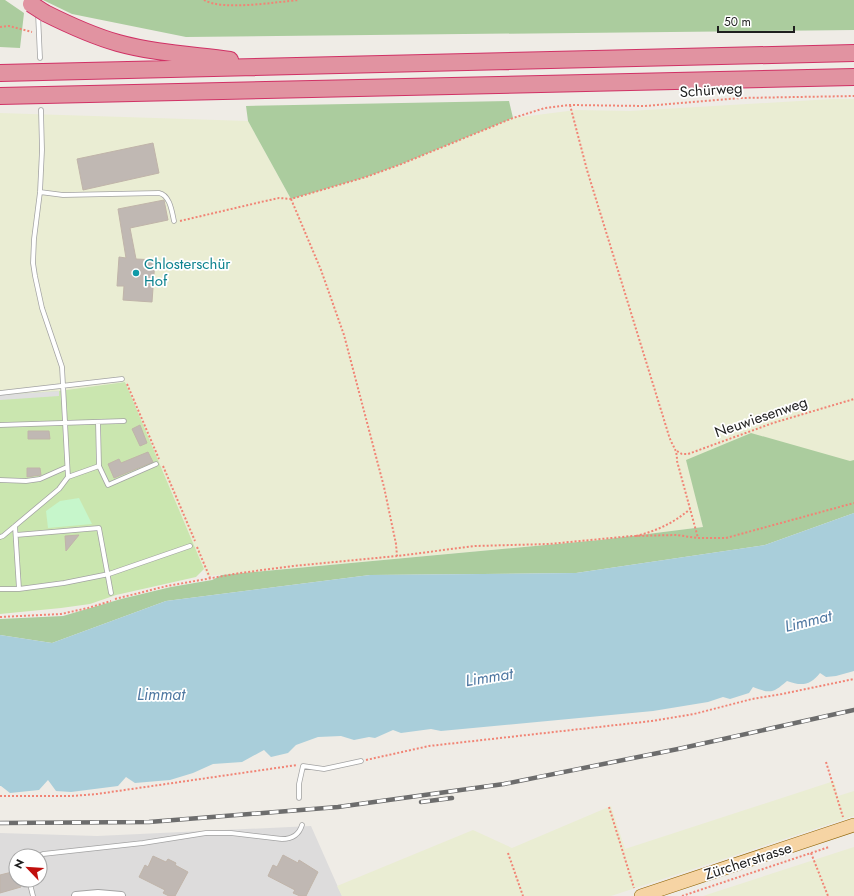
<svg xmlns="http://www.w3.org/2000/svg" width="854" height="896" font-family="Jost,sans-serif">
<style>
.residential{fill:#dddcdc;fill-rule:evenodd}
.farmland{fill:#eaedd3}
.grass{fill:#cae6af}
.forest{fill:#abcc9e}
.park{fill:#c6f6cb}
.parking{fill:#dfdfdf}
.water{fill:#a9ceda}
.building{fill:#c0b8b3;stroke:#c0b4a9}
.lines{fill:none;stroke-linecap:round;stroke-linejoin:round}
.service-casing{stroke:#a3a3a3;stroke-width:5.5}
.minor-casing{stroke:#a3a3a3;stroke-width:10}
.primary-casing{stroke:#91660a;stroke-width:14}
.motorway-casing{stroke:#d03165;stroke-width:18}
.path{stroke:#f18475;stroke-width:2;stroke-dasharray:2 2;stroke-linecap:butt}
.service{stroke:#fff;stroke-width:4}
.minor{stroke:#fff;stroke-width:8}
.primary{stroke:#f6d4a4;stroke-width:13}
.motorway{stroke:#e193a1;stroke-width:16}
.rail-casing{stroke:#6d6d6d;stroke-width:4.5}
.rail{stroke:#fff;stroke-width:3;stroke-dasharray:9;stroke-linecap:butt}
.motorway-bridge-casing{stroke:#d03165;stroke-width:18;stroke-linecap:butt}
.motorway-bridge{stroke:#e193a1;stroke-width:16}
.culture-dot{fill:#0f9aa8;stroke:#fff;stroke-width:1.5}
.labels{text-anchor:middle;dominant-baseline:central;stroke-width:3.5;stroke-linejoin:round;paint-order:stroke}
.street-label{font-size:15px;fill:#1f1f1f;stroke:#fff}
.culture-label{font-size:15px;fill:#0d838f;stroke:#fff;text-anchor:start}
.water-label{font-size:16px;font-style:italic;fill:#4e77a1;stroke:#fff}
</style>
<rect width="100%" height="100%" fill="#efece6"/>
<path class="residential" d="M 311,826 L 342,896 L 0,896 L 0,833 L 97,836 ZM 16,856 L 40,856 L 40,880 L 16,880 Z"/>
<path class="farmland" d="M 832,99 L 854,99 L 854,460 L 850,461 L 687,460 L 703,527 L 600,540 L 207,576 L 125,382 L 59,391 L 0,395 L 0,113 L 248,121 L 291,199 L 366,177 L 399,165 L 513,118 L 576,110 L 630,111 Z
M 834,781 L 838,796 L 854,791 L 854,816 L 611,896 L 342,896 L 337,886 L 473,830 L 512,848 L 611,806 L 625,849 Z
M 854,847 L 854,896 L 703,896 Z"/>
<path class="grass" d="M 125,382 L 204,569 L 196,577 L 116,595 L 90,604 L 61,608 L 0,614 L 0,395 L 59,391 Z"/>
<path class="forest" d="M 0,0 L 5,0 L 24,13 L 20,48 L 0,47 Z
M 43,0 L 854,0 L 854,30 L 186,37 L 72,14 Z
M 509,101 L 513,118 L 399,165 L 366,177 L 291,199 L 248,121 L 246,106 Z
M 751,433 L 850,461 L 854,460 L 854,513 L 765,545 L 576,573 L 370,575 L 166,601 L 52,643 L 0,635 L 0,619 L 63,616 L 121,599 L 171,587 L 212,580 L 222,575 L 600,540 L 703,527 L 686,460 Z"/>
<path class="park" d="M 79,498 L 92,524 L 48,528 L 46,511 L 60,501 Z"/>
<path class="parking" d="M 59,391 L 59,396 L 0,400 L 0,395 Z"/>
<path class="water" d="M 854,513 L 854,671 L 836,676 L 826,677 L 820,673 C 810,686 801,686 787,681 C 773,693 771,694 753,687 L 749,693 L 730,699 L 723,697 L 708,702 L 653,711 L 441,731 L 431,729 L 401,733 L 393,730 L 375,738 L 369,737 L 354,740 L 341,736 L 318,737 L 296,745 L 288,753 L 271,757 L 264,750 L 242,762 L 213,764 L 193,773 L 170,780 L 135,783 L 126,777 L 118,786 L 71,792 L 56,791 L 48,780 L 39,790 L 10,793 L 1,786 L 0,786 L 0,635 L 52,643 L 166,601 L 370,575 L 576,573 L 765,545 Z"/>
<path class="building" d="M 153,143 L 159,173 L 83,190 L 77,159 Z
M 164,200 L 168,220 L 130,228 L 136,259 L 155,260 L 152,302 L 123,300 L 124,286 L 117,286 L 119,257 L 126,258 L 118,209 Z
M 140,425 L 147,443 L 140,446 L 132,429 Z
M 28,431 L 49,431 L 50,439 L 28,439 Z
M 148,452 L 153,462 L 114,478 L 108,464 L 119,459 L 121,463 Z
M 27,468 L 40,468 L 41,475 L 27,477 Z
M 79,535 L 66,551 L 65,536 Z
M 283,855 L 298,863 L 299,860 L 318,872 L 306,896 L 300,896 L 293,893 L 295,890 L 268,876 L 273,865 L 277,867 Z
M 153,856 L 166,862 L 168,859 L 176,863 L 175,865 L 188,872 L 175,896 L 169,896 L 163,893 L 165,890 L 139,877 L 145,865 L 148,867 Z
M 16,871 L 16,880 L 19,880 L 21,887 L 0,893 L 0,875 Z"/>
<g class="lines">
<defs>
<path id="service" d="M 38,14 L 40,58
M 40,192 L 63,195 L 159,193 C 170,195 172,212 174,221
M 0,393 L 122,379
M 98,422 L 99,466
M 0,425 L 124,421
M 68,477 L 99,466 L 108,485 L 156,464
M 0,480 L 26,481 L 40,479 L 67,467
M 15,526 L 19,589 L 64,583 L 109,574 L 190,546
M 16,535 L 99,528 L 111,593
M 0,537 L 3,536 L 59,489 L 68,477 L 62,367 L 42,308 L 35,276 L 33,263 L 34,239 L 40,192 L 42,150 L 41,110
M 0,589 L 19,589
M 299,798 L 299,784 L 303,766 L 324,769 L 361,761
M 38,856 L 43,854 L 143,843 L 206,833 L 231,833 L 282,839 C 292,839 299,835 302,825
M 29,880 L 33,896"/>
<path id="minor" d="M 76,896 L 98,894 L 121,896"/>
<path id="primary" d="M 641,896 L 854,825"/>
<path id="motorway" d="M 45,13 C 69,25 93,36 118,43 C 154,53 193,55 230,60
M 0,73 L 854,53
M 0,96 L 854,77"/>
</defs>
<use href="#service" class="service-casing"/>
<use href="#minor" class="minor-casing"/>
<use href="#primary" class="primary-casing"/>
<use href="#motorway" class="motorway-casing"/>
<path class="path" d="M 204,0 C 223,11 275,2 299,0
M 0,27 L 9,26 L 32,32
M 570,105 L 587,170 L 669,436 C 673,448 677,448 677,461 L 698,538
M 291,199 L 321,270 L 344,335 L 384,487 L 396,544 L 397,556
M 180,221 L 261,202 L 279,198 L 291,199 L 366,177 L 399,165 L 513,118 L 545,108 L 570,105 L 645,106 L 741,98 L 854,96
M 127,384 L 159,459
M 677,451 L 682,454 L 688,454 L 773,423 L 854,399
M 163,466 L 195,541
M 636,536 C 656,531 674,523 690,509
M 197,547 L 210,578
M 115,599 L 167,586 L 240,573 L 293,566 L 397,556 L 475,546 L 549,544 L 632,536 L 676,535 L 698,538 L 726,538 L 854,503
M 0,617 L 61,614 L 88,608 L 111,601
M 366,760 L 429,746 L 652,721 L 694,714 L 752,699 L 782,694 L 854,679
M 826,762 L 843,817
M 0,796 L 72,796 L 97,794 L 297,765
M 609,807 L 634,888
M 508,853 L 523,896
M 811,853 L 828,896
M 682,896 L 829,847"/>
<use href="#service" class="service"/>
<use href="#minor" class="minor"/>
<use href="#primary" class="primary"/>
<use href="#motorway" class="motorway"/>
<defs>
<path id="rail" d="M 421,802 L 452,798
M 0,823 L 149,822 L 338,807 L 504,784 L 678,749 L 854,710"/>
</defs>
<use href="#rail" class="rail-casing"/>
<use href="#rail" class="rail"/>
<defs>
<path id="motorway-bridge" d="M 31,4 L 45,13"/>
</defs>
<use href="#motorway-bridge" class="motorway-bridge-casing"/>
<use href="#motorway-bridge" class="motorway-bridge"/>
</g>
<circle class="culture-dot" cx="136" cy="273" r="4"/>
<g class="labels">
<g class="street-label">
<text transform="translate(711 90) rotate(-4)">Schürweg</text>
<text transform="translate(761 417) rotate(-19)">Neuwiesenweg</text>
<text transform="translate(748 861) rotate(-18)">Zürcherstrasse</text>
</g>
<g class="culture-label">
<text x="144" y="264">Chlosterschür<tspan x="144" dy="17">Hof</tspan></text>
</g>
<g class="water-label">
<text transform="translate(808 621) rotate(-14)">Limmat</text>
<text transform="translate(489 677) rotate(-9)">Limmat</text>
<text x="161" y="694">Limmat</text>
</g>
</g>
<g transform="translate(28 868) rotate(295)"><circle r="19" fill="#ffffff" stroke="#a5a5a5"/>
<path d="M0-3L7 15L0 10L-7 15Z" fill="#c10f0d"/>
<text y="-6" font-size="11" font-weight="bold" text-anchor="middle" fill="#1f1f1f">N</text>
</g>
<path d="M718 26v6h76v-6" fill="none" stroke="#1f1f1f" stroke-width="2"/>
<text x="724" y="26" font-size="12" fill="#1f1f1f" stroke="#ffffff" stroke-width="3" paint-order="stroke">50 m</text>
</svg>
